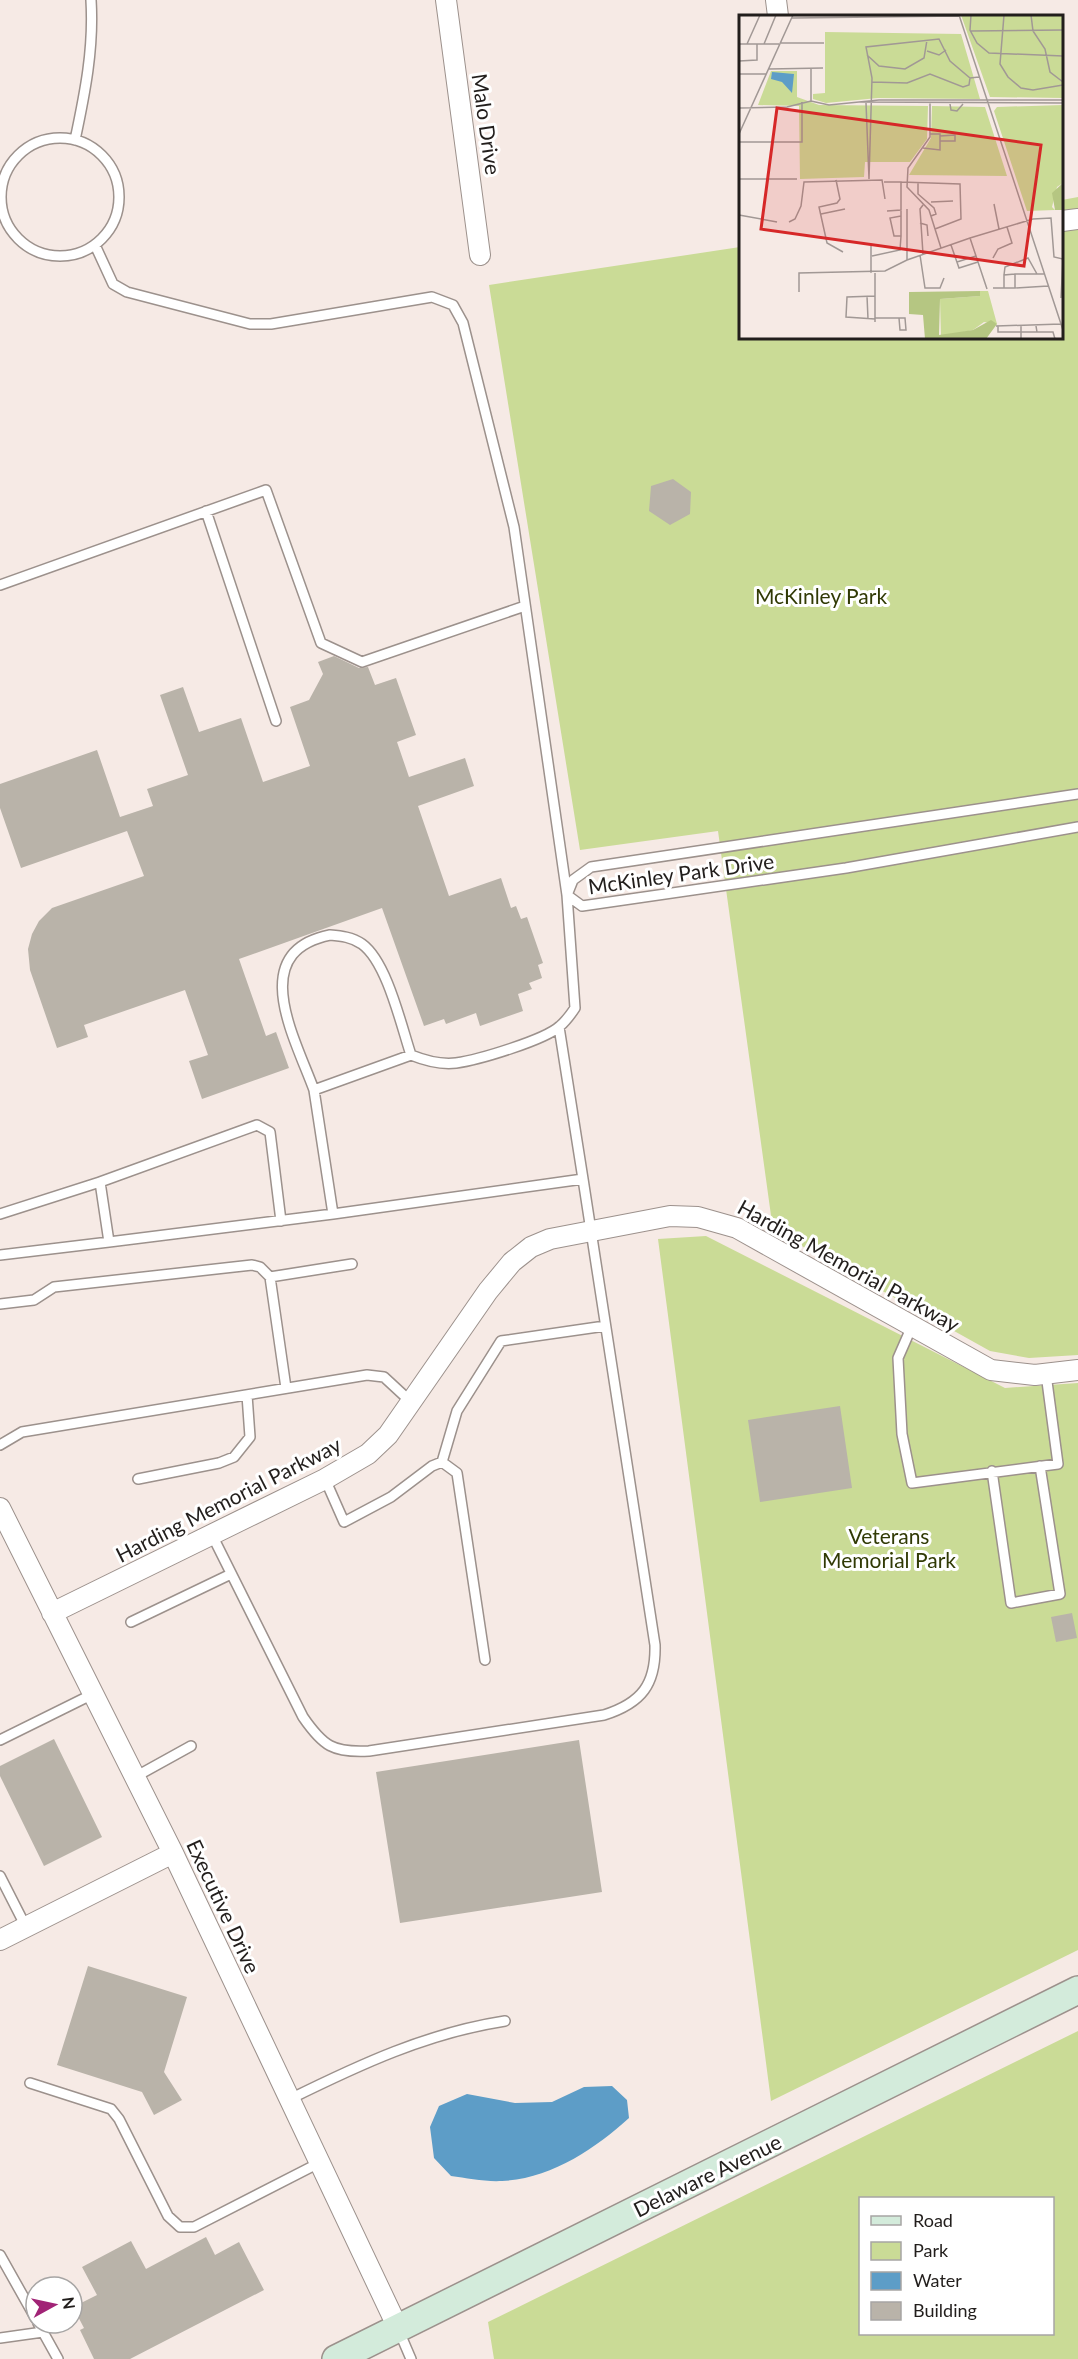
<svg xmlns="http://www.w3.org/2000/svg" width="1078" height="2359" font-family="Lato,sans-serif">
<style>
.green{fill:#cadb96;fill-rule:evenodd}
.water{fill:#5d9dc7}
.building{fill:#b9b3a9}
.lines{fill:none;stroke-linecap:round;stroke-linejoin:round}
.service-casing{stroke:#9c918c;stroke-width:12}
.minor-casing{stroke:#9c918c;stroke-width:22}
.secondary-casing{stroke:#9c918c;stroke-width:30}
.service{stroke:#fff;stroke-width:9}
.minor{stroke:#fff;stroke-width:20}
.secondary{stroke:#d3ebdb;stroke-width:27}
.labels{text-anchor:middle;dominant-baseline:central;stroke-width:6;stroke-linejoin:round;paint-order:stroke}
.street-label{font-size:21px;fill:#221e1c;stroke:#fff}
.park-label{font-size:21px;fill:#313a05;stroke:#fff}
.inset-road{fill:none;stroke:#a19895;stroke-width:1.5}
.view{fill:#d62828;fill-opacity:0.15;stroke:#d62828;stroke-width:3}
.inset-edge{fill:none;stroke:#221e1c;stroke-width:3}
</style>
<rect width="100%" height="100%" fill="#f6eae5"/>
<path class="green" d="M 1078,197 L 1078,1355 L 1029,1358 L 990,1351 L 773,1230 L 718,831 L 580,850 L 489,285 L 740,247 L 740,338 L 1062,338 L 1062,200 Z
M 706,1236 L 1005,1388 L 1078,1383 L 1078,1950 L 771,2101 L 658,1239 Z
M 1078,2031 L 1078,2359 L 494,2359 L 488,2322 ZM 860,2198 L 1052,2198 L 1052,2334 L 860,2334 Z"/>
<path class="water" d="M 612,2086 L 627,2100 L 629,2118 C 595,2149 550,2179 502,2181 C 485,2182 467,2178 451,2176 L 434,2158 L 430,2127 L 439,2106 L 467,2094 L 515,2103 L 552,2102 L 584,2087 Z"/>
<path class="building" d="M 673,479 L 691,492 L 690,514 L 670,525 L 649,511 L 651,486 Z
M 334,656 L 359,668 L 368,667 L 375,685 L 396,678 L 416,735 L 397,742 L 409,777 L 465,758 L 474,786 L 418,806 L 449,896 L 501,878 L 511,908 L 516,906 L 521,919 L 527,917 L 543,963 L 538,965 L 542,978 L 529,983 L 532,989 L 518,994 L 523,1011 L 480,1026 L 476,1013 L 446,1024 L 444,1019 L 424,1026 L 382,908 L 239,959 L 266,1036 L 276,1032 L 289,1068 L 202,1099 L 189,1061 L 208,1055 L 185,990 L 84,1025 L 88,1037 L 57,1048 L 30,970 L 28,949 L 32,934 L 39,921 L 52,908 L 144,876 L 127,831 L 21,868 L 0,808 L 0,784 L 97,750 L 120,817 L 153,806 L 147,789 L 188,775 L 160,695 L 183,687 L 199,732 L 241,718 L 263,782 L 310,766 L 290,707 L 309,700 L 323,674 L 318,662 Z
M 840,1406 L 852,1488 L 760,1502 L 748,1420 Z
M 1072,1613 L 1077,1638 L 1056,1642 L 1051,1617 Z
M 54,1739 L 102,1837 L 44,1866 L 0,1776 L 0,1766 Z
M 579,1740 L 602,1892 L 400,1923 L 376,1772 Z
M 88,1966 L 187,1997 L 164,2072 L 182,2100 L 154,2115 L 142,2092 L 57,2065 Z
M 206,2237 L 215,2255 L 239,2242 L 264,2290 L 130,2359 L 94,2359 L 80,2330 L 84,2328 L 73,2307 L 97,2295 L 82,2267 L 131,2241 L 146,2269 Z"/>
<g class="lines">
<defs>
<path id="service" d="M1 197a59 59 0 1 1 118 0a59 59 0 1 1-118 0Z
M 75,140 C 85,93 94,48 91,0
M 95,245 L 113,284 L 127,292 L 250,324 L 271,324 L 432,297 L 453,305 L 463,323 L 514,527 L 567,895 L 575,1008 C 571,1014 566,1021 560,1026 C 545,1040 478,1060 456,1063 C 440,1065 426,1061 411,1055
M 206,511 L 276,721
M 0,585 L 266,490 L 321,643 L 362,662 L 525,606
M 1078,794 L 591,867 L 573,880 L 567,895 L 582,906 L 846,868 L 1078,827
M 330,935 C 341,936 352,937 362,944 C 387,962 401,1025 411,1055 L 314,1090 C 295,1038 246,952 330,935 Z
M 314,1090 L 333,1214 L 583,1179 L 559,1027
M 0,1214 L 100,1182
M 281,1221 L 270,1132 L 257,1125 L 100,1182 L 109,1242 L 333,1214
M 0,1255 L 109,1242
M 270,1277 L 286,1388
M 0,1304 L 34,1300 L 54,1287 L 252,1265 L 260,1267 L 270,1277 L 352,1264
M 912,1326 L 898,1358 L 902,1434 L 912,1483 L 1058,1464 L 1046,1374
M 0,1445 L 22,1432 L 367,1375 L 384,1377 L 411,1402
M 442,1462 L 457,1473 L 485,1660
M 992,1471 L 1011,1603 L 1060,1594 L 1040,1466
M 138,1479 L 219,1463 L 234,1457 L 250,1437 L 247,1395
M 325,1479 L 344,1522 L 391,1497 L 432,1466 L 442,1462 L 457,1411 L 501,1341 L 605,1326
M 212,1535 L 303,1717 C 323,1746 333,1753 369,1751 L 604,1715 C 642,1703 656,1684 655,1645 L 583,1179
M 131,1622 L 231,1574
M 0,1740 L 93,1694
M 135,1777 L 191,1746
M 0,1876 L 26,1927
M 30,2083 L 111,2109 L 119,2119 L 168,2216 L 180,2227 L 194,2227 L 319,2163
M 290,2099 C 359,2065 427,2033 505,2021
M 0,2255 L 36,2319
M 38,2323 L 58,2359
M 399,2331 L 411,2359
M 0,2338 L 43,2332"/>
<path id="minor" d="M 446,0 L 480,255
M 776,0 L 778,16
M 1062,221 L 1078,219
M 0,1508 L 173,1853 L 398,2328
M 52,1613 L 325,1479 L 368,1454 L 388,1435 L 488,1291 L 512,1262 L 531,1247 L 550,1239 L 670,1216 L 698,1217 L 737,1228 L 991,1370 L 1035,1375 L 1078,1370
M 0,1940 L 173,1853"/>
<path id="secondary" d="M 336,2359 L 1078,1990"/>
</defs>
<use href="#service" class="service-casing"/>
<use href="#minor" class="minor-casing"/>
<use href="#secondary" class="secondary-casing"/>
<use href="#service" class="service"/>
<use href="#minor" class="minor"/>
<use href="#secondary" class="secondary"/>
</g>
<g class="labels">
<g class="street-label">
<text transform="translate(487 124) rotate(82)">Malo Drive</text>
<text transform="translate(681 873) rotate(-8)">McKinley Park Drive</text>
<text transform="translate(849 1265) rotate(29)">Harding Memorial Parkway</text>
<text transform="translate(228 1499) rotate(-27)">Harding Memorial Parkway</text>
<text transform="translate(224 1906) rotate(65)">Executive Drive</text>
<text transform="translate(707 2175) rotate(-26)">Delaware Avenue</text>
</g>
<g class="park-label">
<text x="821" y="595">McKinley Park</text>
<text x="889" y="1535">Veterans<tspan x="889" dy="24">Memorial Park</tspan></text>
</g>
</g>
<g transform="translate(739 15)">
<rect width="324" height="324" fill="#f6eae5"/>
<path d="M 222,0 L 324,0 L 324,83 L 251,82 ZM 86,17 L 222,19 L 241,84 L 139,83 L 87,88 L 74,84 L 74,79 L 86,78 ZM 32,56 L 58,56 L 58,82 L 80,90 L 189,91 L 188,124 L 171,147 L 126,147 L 125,162 L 61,164 L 60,91 L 19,90 ZM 324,90 L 324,168 L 318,172 L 313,192 L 316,195 L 288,196 L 255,96 L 258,92 ZM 193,91 L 246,92 L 268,161 L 170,160 L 192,123 ZM 241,276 L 249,276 L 258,309 L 245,307 L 234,315 L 202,322 L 201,284 L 241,281 Z" fill="#cadb96"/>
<path d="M 324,168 L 324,195 L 316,195 L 313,178 ZM 241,276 L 241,281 L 201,284 L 200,320 L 234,315 L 252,305 L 258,309 L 247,324 L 186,324 L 184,300 L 170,299 L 170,277 Z" fill="#b5c682"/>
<path d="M 33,57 L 55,59 L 53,78 L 43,67 L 32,64 Z" fill="#5d9dc7"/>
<path class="inset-road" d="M 220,0 L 324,315M 232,0 L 231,15 L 238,28 L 250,38 L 324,41M 265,0 L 261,49 L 269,62 L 282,73 L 294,75 L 324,70M 292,0 L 294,16 L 306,34 L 311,57 L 324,67M 53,3 L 220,1M 232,16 L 324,15M 42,28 L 85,28M 0,29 L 40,29M 8,29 L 21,0M 25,29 L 37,0M 188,36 L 200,40 L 207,35M 128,40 L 140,51 L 166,54 L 185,43 L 188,25M 0,46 L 18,45 L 18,29M 30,54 L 84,53M 0,59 L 27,59M 133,67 L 168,68 L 191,59 L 224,72 L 230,70 L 231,63M 72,86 L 72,54M 121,87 L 324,88M 191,87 L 191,122 L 169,153 L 168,172 L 190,195 L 202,233M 127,88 L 130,164M 211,89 L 212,95 L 218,96 L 224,89M 0,93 L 48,92 L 72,86 L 90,90 L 140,85 L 324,85M 0,119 L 54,0M 201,126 L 216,126 L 216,120 L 201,121M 0,127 L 63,127 L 63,87M 184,133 L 201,135 L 201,119 L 191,119M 0,164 L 58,164M 130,164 L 133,63 L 127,32 L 200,24 L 211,46 L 231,63 L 240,62M 97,165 L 101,184 L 98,188 L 80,192 L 88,228 L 104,237M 145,167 L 162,167 L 162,195 L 148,196M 162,167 L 221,169 L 222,204 L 196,214M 179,167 L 179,179 L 195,193 L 197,199 L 192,201M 192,187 L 214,186M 255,189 L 260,214M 168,194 L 168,245M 82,199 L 106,194M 0,200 L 38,207M 162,201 L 151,203 L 155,221 L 162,221 L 162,195M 50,207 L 56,204 L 62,191 L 65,167 L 143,165 L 146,184M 181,208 L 188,210 L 189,221M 231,223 L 248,274M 212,230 L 220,253 L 239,247M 184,239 L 181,194 L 184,190M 181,240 L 186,273 L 201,273 L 205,263M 133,241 L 161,235 L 162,221M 254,243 L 259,234 L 273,228 L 268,212M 218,247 L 237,241M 132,258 L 132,231M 136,258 L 136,307M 305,259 L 276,259 L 276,273 L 309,271M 265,260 L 266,252 L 289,243 L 298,259M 254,273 L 276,273M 265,273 L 265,260 L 276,259M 60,277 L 60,258 L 146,256 L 168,245 L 231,223 L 294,204 L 312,203 L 315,242 L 324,244 L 322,283M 128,281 L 129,304M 136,281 L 108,282 L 107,302 L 136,304M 136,303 L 166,303 L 167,315 L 161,315 L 160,303M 257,311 L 322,309M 259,311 L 259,317 L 282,317 L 282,311M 298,317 L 314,317 L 316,324M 282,324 L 282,317 L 298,317 L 297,311"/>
<path class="view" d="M 38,93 L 302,130 L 285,251 L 22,214 Z"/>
<rect width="324" height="324" class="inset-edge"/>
</g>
<rect x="859" y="2197" width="195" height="138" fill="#ffffff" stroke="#a7a5a4" stroke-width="1.5"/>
<rect x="871" y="2216" width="30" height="9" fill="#d3ebdb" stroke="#a7a5a4" stroke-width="1.5"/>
<text x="913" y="2227" font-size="18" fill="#221e1c">Road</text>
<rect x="871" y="2242" width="30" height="18" fill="#cadb96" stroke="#a7a5a4" stroke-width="1.5"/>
<text x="913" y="2257" font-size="18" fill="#221e1c">Park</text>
<rect x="871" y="2272" width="30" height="18" fill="#5d9dc7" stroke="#a7a5a4" stroke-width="1.5"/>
<text x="913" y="2287" font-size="18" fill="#221e1c">Water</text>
<rect x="871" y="2302" width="30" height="18" fill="#b9b3a9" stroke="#a7a5a4" stroke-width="1.5"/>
<text x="913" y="2317" font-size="18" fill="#221e1c">Building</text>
<g transform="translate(54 2305) rotate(82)"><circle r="28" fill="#ffffff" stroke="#a7a5a4" stroke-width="1.5"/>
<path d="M0-4.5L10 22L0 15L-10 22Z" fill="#a12376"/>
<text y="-9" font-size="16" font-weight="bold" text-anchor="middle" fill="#221e1c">N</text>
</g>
</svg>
